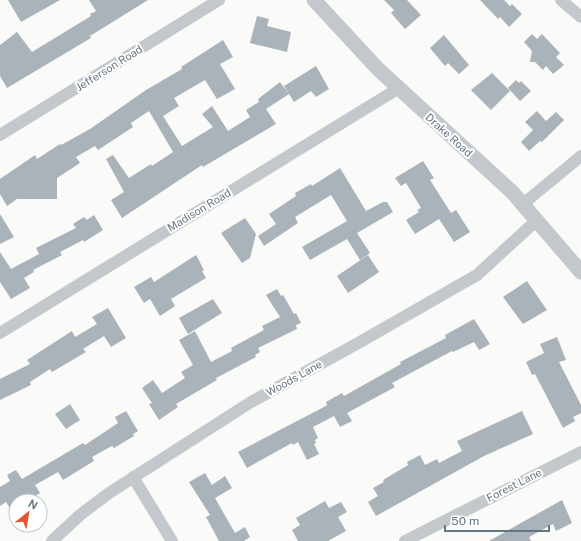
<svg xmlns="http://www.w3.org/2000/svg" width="581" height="541" font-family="'Public Sans',sans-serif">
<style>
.building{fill:#aab3b9}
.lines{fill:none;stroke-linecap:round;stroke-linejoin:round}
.minor{stroke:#c3c8cc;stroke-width:12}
.tertiary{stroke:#c3c8cc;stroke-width:15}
.labels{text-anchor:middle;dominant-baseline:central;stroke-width:4;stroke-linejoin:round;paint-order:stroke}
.street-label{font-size:11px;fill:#657683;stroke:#fff}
</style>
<rect width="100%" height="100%" fill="#fafaf8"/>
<path class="building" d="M 8,0 L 60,0 L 21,22 Z
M 89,0 L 148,0 L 90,36 L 91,38 L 7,88 L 0,76 L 0,45 L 17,32 L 32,52 L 91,16 L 90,14 L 96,11 Z
M 384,0 L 407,0 L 421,15 L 405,29 L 391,13 L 394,10 Z
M 480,0 L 504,0 L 510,6 L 512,4 L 522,14 L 509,27 L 500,17 L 498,19 Z
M 257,16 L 269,19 L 267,26 L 291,32 L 287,52 L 250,43 Z
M 532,34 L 537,39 L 542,34 L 560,53 L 556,57 L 564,65 L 553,74 L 546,66 L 543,70 L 535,62 L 530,62 L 532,51 L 524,42 Z
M 444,35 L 469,65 L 459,74 L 448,63 L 445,66 L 430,48 Z
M 223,40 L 233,57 L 220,64 L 235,89 L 217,99 L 205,80 L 174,98 L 179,106 L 163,116 L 182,146 L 213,127 L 202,114 L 212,106 L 228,131 L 250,117 L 246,110 L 259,102 L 258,99 L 280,82 L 289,94 L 266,109 L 276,124 L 203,167 L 202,165 L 122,218 L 111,200 L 124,192 L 106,159 L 113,155 L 129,178 L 151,164 L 152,166 L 173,152 L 149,111 L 131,123 L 133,127 L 98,150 L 95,146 L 76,157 L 80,163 L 57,178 L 57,199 L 17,199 L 7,206 L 0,194 L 0,179 L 35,155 L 37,159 L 60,144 L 61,145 L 90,129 L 146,90 L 182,69 L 181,67 Z
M 316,66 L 329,89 L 316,97 L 311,91 L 294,102 L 284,86 Z
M 492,73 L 510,91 L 491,110 L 471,90 Z
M 516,80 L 519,83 L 521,81 L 531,91 L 520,101 L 508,88 Z
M 537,111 L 546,121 L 556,112 L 564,120 L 542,142 L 540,141 L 529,151 L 521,142 L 533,130 L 525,122 Z
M 423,161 L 434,178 L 430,180 L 451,213 L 456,210 L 470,232 L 454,242 L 439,219 L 415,234 L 406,220 L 419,212 L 417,210 L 421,208 L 406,183 L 401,186 L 395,178 Z
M 340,168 L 366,211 L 383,202 L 387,202 L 393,212 L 357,233 L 370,253 L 360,260 L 347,239 L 310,260 L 302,247 L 347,221 L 331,195 L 295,217 L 298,223 L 264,246 L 258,236 L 276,224 L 269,214 L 296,196 L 295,193 L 311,184 L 312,186 Z
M 0,214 L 14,237 L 0,244 Z
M 94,215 L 103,230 L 84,242 L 83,240 L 60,252 L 62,255 L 33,270 L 34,272 L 24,278 L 30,288 L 11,299 L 0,282 L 0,252 L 11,269 L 39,254 L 36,248 L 76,228 L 73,224 L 84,217 L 87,220 Z
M 245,218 L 256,234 L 250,258 L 242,263 L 221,233 Z
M 196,255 L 204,270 L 202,271 L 206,278 L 171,299 L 175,306 L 160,316 L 150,299 L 144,303 L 134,287 L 151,277 L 154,282 Z
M 368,255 L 379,272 L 348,293 L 337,276 Z
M 527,281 L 547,310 L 523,324 L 503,297 Z
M 277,289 L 281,296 L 283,295 L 294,314 L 296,313 L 301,323 L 296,325 L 297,329 L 258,348 L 260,352 L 255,355 L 256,357 L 216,378 L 217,380 L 176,404 L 178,407 L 159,420 L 149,404 L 152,403 L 142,388 L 153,380 L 162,393 L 185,378 L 181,372 L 193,365 L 179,340 L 195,331 L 211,362 L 232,351 L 231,348 L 264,330 L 262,326 L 280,317 L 266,295 Z
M 213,299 L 222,313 L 188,334 L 179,318 Z
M 108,308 L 126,338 L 111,347 L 104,336 L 83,349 L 86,352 L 52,372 L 50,369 L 30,382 L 31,385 L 0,400 L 0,379 L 30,364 L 27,360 L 72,331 L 75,337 L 97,324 L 92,317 Z
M 474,319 L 490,344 L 479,350 L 474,342 L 453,352 L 452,351 L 392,383 L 395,387 L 347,413 L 352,421 L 340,427 L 334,416 L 313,427 L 318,438 L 315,440 L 316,443 L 314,444 L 319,454 L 307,460 L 298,442 L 293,445 L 292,443 L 247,468 L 238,452 L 322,408 L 327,405 L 326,402 L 342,393 L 344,396 L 401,364 L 400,362 L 446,338 L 445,335 Z
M 557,337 L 566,360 L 559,362 L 581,405 L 581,413 L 573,417 L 575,421 L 563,428 L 535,374 L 532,375 L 526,362 L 544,353 L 540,344 Z
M 70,404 L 80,420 L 66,429 L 55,414 Z
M 126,411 L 138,431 L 133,434 L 134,436 L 114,448 L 112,446 L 92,457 L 94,461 L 63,480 L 58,472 L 35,485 L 40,493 L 28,501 L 16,501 L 16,518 L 6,502 L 0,506 L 0,487 L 10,481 L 7,475 L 16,470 L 22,479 L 83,443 L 85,445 L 118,423 L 115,417 Z
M 522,411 L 533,434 L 484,456 L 376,516 L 368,502 L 378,496 L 373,488 L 384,482 L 383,480 L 408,465 L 407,462 L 420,455 L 425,465 L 437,459 L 439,463 L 462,451 L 457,441 Z
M 205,473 L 212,485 L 225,476 L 232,488 L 215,498 L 235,533 L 245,527 L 250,537 L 244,541 L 219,541 L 206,517 L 210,515 L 189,482 Z
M 562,500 L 572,523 L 556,531 L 553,524 L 529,537 L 531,541 L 489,541 Z
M 325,501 L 329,508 L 341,502 L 347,512 L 338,517 L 346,531 L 328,541 L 298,541 L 292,530 L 300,525 L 296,518 Z"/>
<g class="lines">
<path class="minor" d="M 561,0 L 581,17
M 0,135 L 219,0
M 523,204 L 581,156
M 0,333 L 399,88
M 133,477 L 172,541
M 52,541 L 80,515 L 109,493 L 251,402 L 360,342 L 477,275 L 537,220
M 405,541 L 581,452"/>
<path class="tertiary" d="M 314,0 L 378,69 L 512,192 L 581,272"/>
</g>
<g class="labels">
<g class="street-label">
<text transform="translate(109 68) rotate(-32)">Jefferson Road</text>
<text transform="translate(449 135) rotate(42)">Drake Road</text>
<text transform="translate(199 210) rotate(-31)">Madison Road</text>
<text transform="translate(294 378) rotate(-29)">Woods Lane</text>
<text transform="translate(514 485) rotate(-27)">Forest Lane</text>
</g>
</g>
<g transform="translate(28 513) rotate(30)"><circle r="19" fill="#ffffff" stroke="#c1c8cd"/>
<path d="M0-3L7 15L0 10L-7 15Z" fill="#e4572e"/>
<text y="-6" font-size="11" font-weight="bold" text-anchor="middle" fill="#657683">N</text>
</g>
<path d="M445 525v6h104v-6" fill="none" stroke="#657683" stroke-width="2"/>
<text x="451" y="525" font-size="12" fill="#657683" stroke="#ffffff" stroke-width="3" paint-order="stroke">50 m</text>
</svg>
